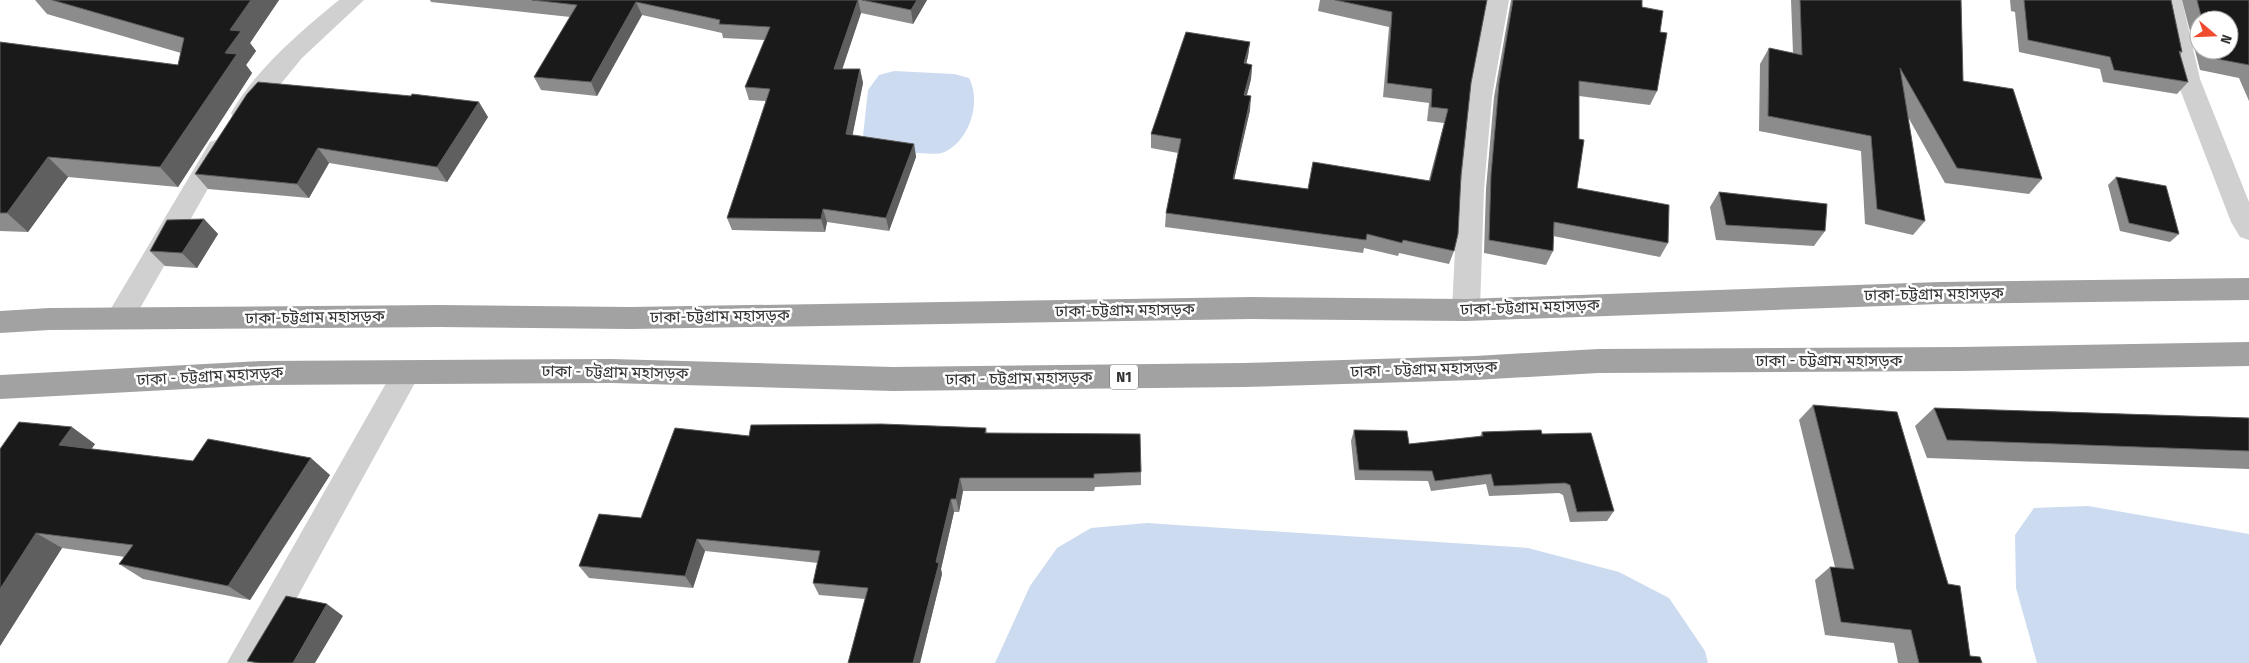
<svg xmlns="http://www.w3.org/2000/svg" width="2249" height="663" font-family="'Fira Sans Condensed','Noto Sans Bengali',sans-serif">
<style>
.water{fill:#cddbf0}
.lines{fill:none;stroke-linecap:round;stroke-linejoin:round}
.minor{fill:#d0d0d0;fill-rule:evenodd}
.trunk{fill:#a2a2a2;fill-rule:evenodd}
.wall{fill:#8c8c8c;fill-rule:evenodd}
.shaded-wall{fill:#5f5f5f}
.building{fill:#1a1a1a;stroke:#5f5f5f}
.labels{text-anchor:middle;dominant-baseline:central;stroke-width:5;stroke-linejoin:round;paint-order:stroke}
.shield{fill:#fff;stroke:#707070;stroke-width:1}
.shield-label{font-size:15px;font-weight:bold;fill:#333}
.street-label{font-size:16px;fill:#333;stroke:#fff}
</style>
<rect width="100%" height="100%" fill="#fff"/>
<path class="water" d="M 894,71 L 954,74 L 969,78 C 982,102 969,143 942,153 C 934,156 884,150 874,146 C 870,144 866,139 863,136 L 868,90 L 879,75 Z
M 2088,506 L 2249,534 L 2249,663 L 2037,663 L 2016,588 L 2015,535 L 2034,508 Z
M 1147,523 L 1528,548 L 1619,572 L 1669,598 L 1705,651 L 1708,663 L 995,663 L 1030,586 L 1057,548 L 1091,528 Z"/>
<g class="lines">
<path class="minor" d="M 339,0 L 364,0 L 302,58 L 252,119 L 243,122 L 234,119 L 231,113 C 256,69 300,32 339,0 Z
M 1487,0 L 1509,0 L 1492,97 L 1484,189 L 1480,310 L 1476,318 L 1466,321 L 1456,318 L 1452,310 L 1458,189 L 1468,97 Z
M 2160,0 L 2182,0 L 2200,79 L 2249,202 L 2249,240 L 2240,237 L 2231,222 L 2176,79 Z
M 219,139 L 228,142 L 231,148 L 130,326 L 120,329 L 110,326 L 106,318 L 110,310 L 210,142 Z
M 407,360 L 417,364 L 421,372 L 261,663 L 227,663 L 397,364 Z"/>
<path class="trunk" d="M 2249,278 L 2249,300 L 1940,304 L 1466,321 L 1252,319 L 630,329 L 439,327 L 49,330 L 0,333 L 0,311 L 49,308 L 439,305 L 630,307 L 1252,297 L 1466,299 L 1940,282 Z
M 2249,342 L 2249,366 L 1960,371 L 1598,373 L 1475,380 L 1244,387 L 893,391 L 611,383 L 261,385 L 0,399 L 0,375 L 261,361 L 611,359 L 893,367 L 1244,363 L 1475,356 L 1598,349 L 1960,347 Z"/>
</g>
<path class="wall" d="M 35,0 L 279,0 L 250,43 L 256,51 L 246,65 L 252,73 L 178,187 L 68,177 L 28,232 L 0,231 L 0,42 L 178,65 L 181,53 L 47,14 Z
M 430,0 L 927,0 L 913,24 L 861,13 L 842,69 L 860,69 L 863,83 L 852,135 L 914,144 L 916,157 L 889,231 L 827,222 L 825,232 L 732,230 L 727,218 L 766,101 L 749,100 L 745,87 L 765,40 L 723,38 L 722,33 L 642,15 L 597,96 L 541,90 L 534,77 L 570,17 L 431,2 Z
M 1320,0 L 1487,0 L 1471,83 L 1454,251 L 1449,264 L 1399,253 L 1398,256 L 1364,248 L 1363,253 L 1165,227 L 1166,213 L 1178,153 L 1151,148 L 1151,134 L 1250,42 L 1248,56 L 1246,64 L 1252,65 L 1251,79 L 1247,95 L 1250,110 L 1234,179 L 1308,189 L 1429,180 L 1444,123 L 1427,121 L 1429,103 L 1383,97 L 1389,27 L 1318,11 Z
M 1511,0 L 1642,0 L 1642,7 L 1660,32 L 1657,91 L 1650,105 L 1579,96 L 1577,188 L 1668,243 L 1660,257 L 1553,236 L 1553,251 L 1546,265 L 1484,253 L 1486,189 L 1494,97 Z
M 1791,0 L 1961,0 L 1963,81 L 2042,179 L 2029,194 L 1945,183 L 1908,117 L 1925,221 L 1913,235 L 1865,224 L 1861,151 L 1759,131 L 1760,64 L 1769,48 L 1793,53 Z
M 2010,0 L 2171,0 L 2182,52 L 2180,55 L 2188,82 L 2177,94 L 2103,82 L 2100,69 L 2019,52 L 2015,12 L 2011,11 Z
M 2182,0 L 2249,0 L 2249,101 L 2239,78 L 2200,70 ZM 2199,20 L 2229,20 L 2229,50 L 2199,50 Z
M 247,94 L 488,117 L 447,182 L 329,163 L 309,198 L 208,189 L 195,174 Z
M 2116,177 L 2179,234 L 2170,242 L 2120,231 L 2108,185 Z
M 1719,192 L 1825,231 L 1814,246 L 1716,240 L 1710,207 Z
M 204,219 L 218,234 L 197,268 L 165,266 L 150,251 Z
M 1813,405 L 1948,584 L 1970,656 L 1982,663 L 1898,663 L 1894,643 L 1825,635 L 1815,580 L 1830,567 L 1835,567 L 1799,420 Z
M 1934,408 L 2249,418 L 2249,469 L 1927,458 L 1915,426 Z
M 986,428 L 987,433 L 1141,472 L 1141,485 L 1095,487 L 1094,491 L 963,491 L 959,512 L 954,512 L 941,569 L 942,574 L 920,663 L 848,663 L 865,599 L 819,595 L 813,583 L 818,563 L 705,551 L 693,588 L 589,578 L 579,566 L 641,518 Z
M 1354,430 L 1409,444 L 1480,437 L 1482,432 L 1542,434 L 1614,511 L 1607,521 L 1570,522 L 1563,495 L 1559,493 L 1489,496 L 1486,484 L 1431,491 L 1428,481 L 1355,480 L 1351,441 Z
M 95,444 L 91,449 L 193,461 L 330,475 L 250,600 L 143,579 L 119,564 L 125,557 L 62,548 L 0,646 L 0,449 Z"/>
<path class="shaded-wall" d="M 251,0 L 279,0 L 250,43 L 256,51 L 246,65 L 252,73 L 178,187 L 160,167 L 225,53 L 230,30 Z
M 858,0 L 861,13 L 838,82 L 834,69 Z
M 917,0 L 927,0 L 913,24 L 911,10 Z
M 636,2 L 642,15 L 597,96 L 591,82 Z
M 1250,42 L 1248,56 L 1243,78 L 1244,63 Z
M 1252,65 L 1251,79 L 1243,109 L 1244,95 Z
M 860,69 L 863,83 L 850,148 L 846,134 Z
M 1251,96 L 1250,110 L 1231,193 L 1233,179 Z
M 479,102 L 488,117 L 447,182 L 437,167 Z
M 914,144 L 916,157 L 889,231 L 886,218 Z
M 318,148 L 329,163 L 309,198 L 297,184 Z
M 48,157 L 68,177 L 28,232 L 7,213 Z
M 823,209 L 827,222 L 825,232 L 821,219 Z
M 204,219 L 218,234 L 197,268 L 182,253 Z
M 72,427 L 95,444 L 83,461 L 59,445 Z
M 311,458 L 330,475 L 250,600 L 228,586 Z
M 960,478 L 963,491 L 959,512 L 956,499 Z
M 951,499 L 954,512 L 941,569 L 942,574 L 920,663 L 913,663 Z
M 36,533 L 62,548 L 0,646 L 0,589 Z
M 697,539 L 705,551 L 693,588 L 685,576 Z
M 327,604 L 343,616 L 315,663 L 293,663 Z"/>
<path class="building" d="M 52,0 L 251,0 L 230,30 L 241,31 L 225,53 L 237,54 L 160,167 L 48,157 L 7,213 L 0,213 L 0,42 L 178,65 L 184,38 Z
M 532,0 L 858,0 L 834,69 L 860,69 L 846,134 L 914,144 L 886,218 L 823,209 L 821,219 L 727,218 L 770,89 L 745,87 L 770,27 L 719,24 L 720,20 L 636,2 L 591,82 L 534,77 L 577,5 Z
M 862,0 L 917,0 L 911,10 Z
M 1335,0 L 1487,0 L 1471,83 L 1461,175 L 1458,234 L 1454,251 L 1403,240 L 1402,243 L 1367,234 L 1366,240 L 1166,213 L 1181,139 L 1151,134 L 1186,32 L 1250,42 L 1244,63 L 1252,65 L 1244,95 L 1251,96 L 1233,179 L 1308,189 L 1313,162 L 1430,181 L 1448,109 L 1431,107 L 1432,89 L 1387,83 L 1392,12 Z
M 1513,0 L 1642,0 L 1642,7 L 1663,11 L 1660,32 L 1667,33 L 1657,91 L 1579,81 L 1579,139 L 1584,140 L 1577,188 L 1669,205 L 1668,243 L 1554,222 L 1553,251 L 1489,240 L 1491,175 L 1499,83 Z
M 1800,0 L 1961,0 L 1963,81 L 2013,89 L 2042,179 L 1957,168 L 1900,68 L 1925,221 L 1877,209 L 1871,136 L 1768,116 L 1769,48 L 1802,55 Z
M 2024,0 L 2171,0 L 2182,52 L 2179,51 L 2188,82 L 2114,70 L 2110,57 L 2028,40 Z
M 2197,0 L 2249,0 L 2249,65 L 2212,58 L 2210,50 L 2229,50 L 2229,20 L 2202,20 Z
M 258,82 L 411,96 L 412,94 L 479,102 L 437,167 L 318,148 L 297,184 L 195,174 L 247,94 Z
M 2116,177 L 2166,186 L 2179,234 L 2129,223 Z
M 1719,192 L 1827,204 L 1825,231 L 1726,225 Z
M 204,219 L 182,253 L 150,251 L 167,220 Z
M 1813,405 L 1897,412 L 1948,584 L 1960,586 L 1970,656 L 1980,657 L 1982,663 L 1919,663 L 1911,630 L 1841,622 L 1830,567 L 1854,569 Z
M 1934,408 L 2249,418 L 2249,451 L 1947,440 Z
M 19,422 L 72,427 L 59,445 L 193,461 L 208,439 L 311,458 L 228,586 L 119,564 L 133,545 L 36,533 L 0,589 L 0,449 Z
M 882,424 L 986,428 L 985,433 L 1140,434 L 1141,472 L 1094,474 L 1094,478 L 960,478 L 956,499 L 951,499 L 936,562 L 939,563 L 913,663 L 848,663 L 868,588 L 813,583 L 820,551 L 697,539 L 685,576 L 579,566 L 599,514 L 641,518 L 675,428 L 749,436 L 751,425 Z
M 1354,430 L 1407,431 L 1409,444 L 1483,436 L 1482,432 L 1541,430 L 1542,434 L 1591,433 L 1614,511 L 1577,512 L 1570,485 L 1565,483 L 1494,486 L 1491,474 L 1435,481 L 1432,471 L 1359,470 Z
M 286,596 L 327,604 L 293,663 L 259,663 L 247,661 Z"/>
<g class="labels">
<rect class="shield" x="1110" y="364.5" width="28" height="25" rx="4"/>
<g class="shield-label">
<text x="1124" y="377">N1</text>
</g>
<g class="street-label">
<text transform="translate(1934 294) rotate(-1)">ঢাকা-চট্টগ্রাম মহাসড়ক</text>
<text transform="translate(1530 307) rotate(-2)">ঢাকা-চট্টগ্রাম মহাসড়ক</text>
<text transform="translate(1125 310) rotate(-1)">ঢাকা-চট্টগ্রাম মহাসড়ক</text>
<text transform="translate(720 316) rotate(-1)">ঢাকা-চট্টগ্রাম মহাসড়ক</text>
<text transform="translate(315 317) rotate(-1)">ঢাকা-চট্টগ্রাম মহাসড়ক</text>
<text x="1829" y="360">ঢাকা - চট্টগ্রাম মহাসড়ক</text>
<text transform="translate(1424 369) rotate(-2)">ঢাকা - চট্টগ্রাম মহাসড়ক</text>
<text transform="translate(615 372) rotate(1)">ঢাকা - চট্টগ্রাম মহাসড়ক</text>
<text transform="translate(210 376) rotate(-3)">ঢাকা - চট্টগ্রাম মহাসড়ক</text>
<text transform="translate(1019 378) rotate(-1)">ঢাকা - চট্টগ্রাম মহাসড়ক</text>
</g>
</g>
<g transform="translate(2214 35) rotate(109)"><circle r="24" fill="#ffffff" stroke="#adadad"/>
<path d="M0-4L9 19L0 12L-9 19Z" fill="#f04a2f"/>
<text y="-8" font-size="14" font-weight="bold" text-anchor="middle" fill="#333333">N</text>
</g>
</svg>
